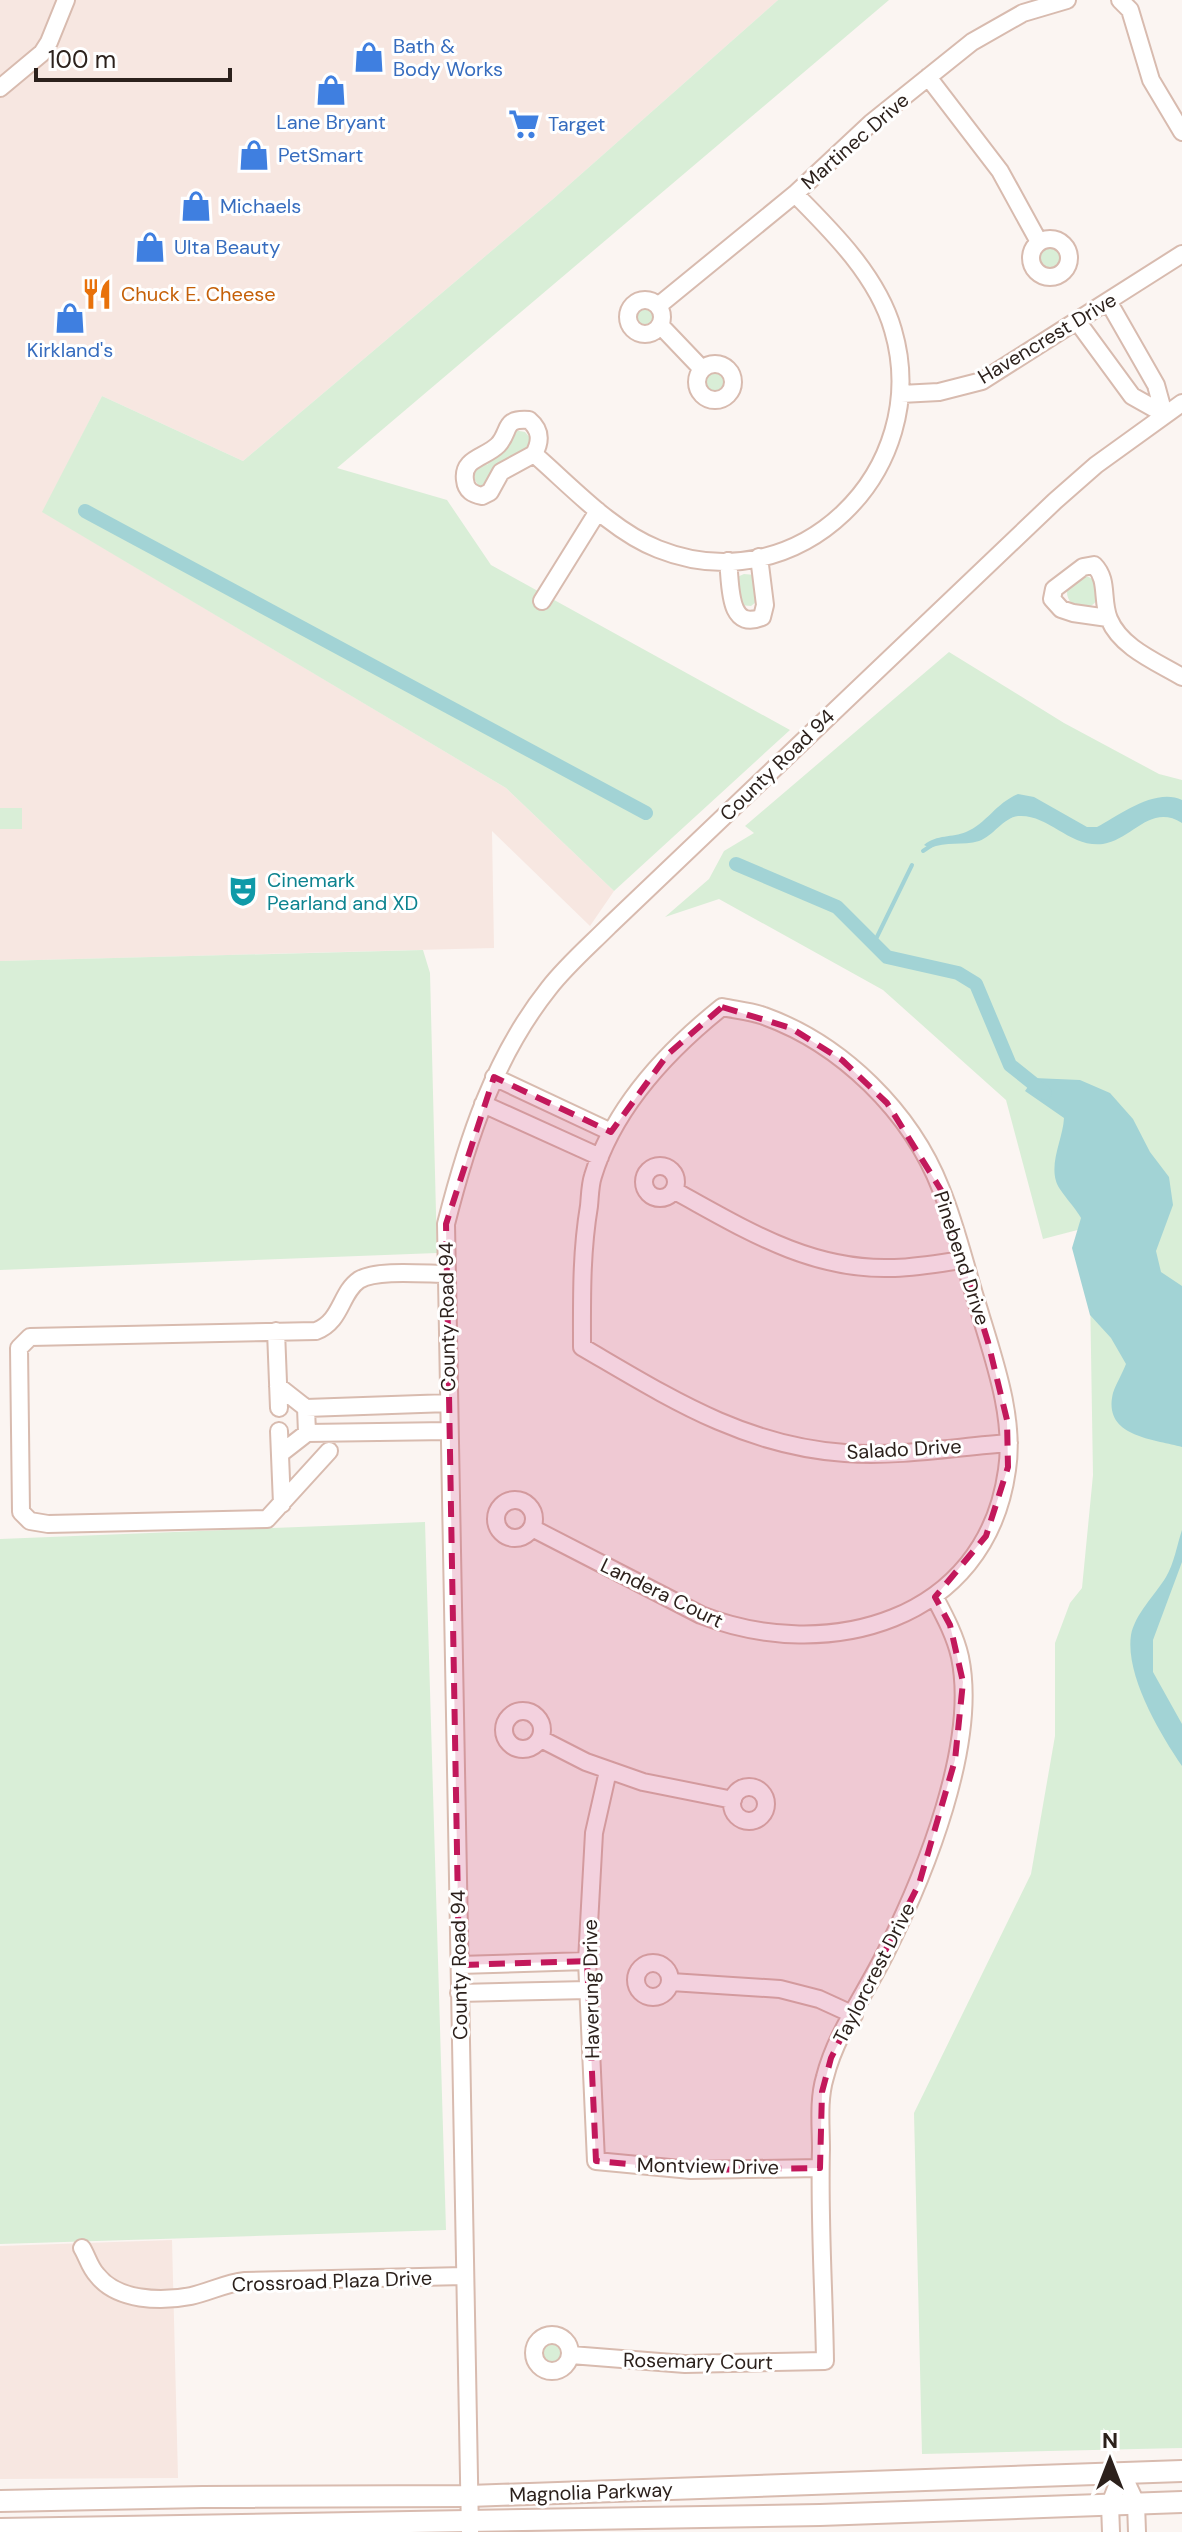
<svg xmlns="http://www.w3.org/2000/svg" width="1182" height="2532" font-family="'DM Sans',sans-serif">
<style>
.built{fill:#f7e7e1}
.green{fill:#d9eed7}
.water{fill:#a2d3d5}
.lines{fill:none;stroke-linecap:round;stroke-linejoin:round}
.stream{stroke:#a2d3d5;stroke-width:4}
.canal{stroke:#a2d3d5;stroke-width:14}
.minor-casing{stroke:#d8bbaf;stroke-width:20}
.major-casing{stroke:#d8bbaf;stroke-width:24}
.minor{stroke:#fff;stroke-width:16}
.major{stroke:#fff;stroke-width:20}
.marked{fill:#c2185b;fill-opacity:0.2;stroke:#c2185b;stroke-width:6;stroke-dasharray:16 10;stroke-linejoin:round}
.labels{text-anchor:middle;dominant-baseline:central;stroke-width:6;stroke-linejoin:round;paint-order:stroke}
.shop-label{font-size:20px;fill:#366cbe;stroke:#fff;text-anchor:start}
.street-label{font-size:20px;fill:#2c211c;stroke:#fff}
.food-label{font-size:20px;fill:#c56008;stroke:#fff;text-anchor:start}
.culture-label{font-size:20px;fill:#0d838f;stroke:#fff;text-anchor:start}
</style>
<rect width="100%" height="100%" fill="#fbf5f2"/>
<path class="built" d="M 0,0 L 778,0 L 553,199 L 243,461 L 102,396 L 43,512 L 506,788 L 614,891 L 590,926 L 492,831 L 494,948 L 0,961 Z
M 172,2240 L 178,2478 L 0,2479 L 0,2246 Z"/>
<path class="green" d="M 778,0 L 889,0 L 337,468 L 447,500 L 491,565 L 790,730 L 614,891 L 506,788 L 42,512 L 102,396 L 243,461 L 553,199 Z
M1037 260a16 16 0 1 1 32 0a16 16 0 1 1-32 0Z
M630 317a16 16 0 1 1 32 0a16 16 0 1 1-32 0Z
M702 376a16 16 0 1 1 32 0a16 16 0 1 1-32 0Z
M 514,430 L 525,432 L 532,440 C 525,456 520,479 500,480 L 503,485 L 494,491 L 479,487 L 474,478 L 475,468 L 485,462 L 487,465 Z
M 744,574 L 755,575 L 760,599 L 751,606 L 740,605 L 735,578 Z
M1067 592a16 16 0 1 1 32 0a16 16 0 1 1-32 0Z
M 949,652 L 1064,723 L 1159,774 L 1182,780 L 1182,2448 L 922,2454 L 914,2113 L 1031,1874 L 1055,1736 L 1055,1643 L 1070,1603 L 1082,1588 L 1093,1475 L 1089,1227 L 1043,1239 L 1006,1100 L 883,990 L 719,899 L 665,917 L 709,879 L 724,851 L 754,833 L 745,826 Z
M 0,808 L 22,808 L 22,829 L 0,829 Z
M 423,950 L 430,973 L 437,1253 L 0,1270 L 0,961 Z
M 425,1522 L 446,2230 L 0,2244 L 0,1539 Z
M535 2353a16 16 0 1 1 32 0a16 16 0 1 1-32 0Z"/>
<path class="water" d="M 1018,794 L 1034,797 L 1087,827 L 1097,827 C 1119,815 1156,787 1182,800 L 1182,823 C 1150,803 1132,840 1103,844 C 1071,848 1050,816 1021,816 C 1005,815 994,836 979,841 C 963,846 946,841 930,848 L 924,845 C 937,834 952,838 966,832 C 986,824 996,803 1018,794 Z
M 1034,1078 L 1080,1080 L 1110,1093 L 1133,1119 L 1150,1152 L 1169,1177 L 1173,1205 L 1156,1251 L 1161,1272 L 1182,1286 L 1182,1447 C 1154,1439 1102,1437 1113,1393 C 1116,1384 1122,1374 1126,1364 L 1111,1338 L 1090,1315 L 1072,1248 L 1081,1218 C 1076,1208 1058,1190 1056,1181 C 1050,1161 1063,1138 1064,1118 L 1025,1091 Z
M 1182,1530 L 1182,1562 L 1153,1640 L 1153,1672 L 1182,1724 L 1182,1766 C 1160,1734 1125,1675 1131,1635 C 1135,1614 1155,1595 1166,1577 C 1174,1564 1177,1545 1182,1530 Z"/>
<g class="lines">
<path class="stream" d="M 923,851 L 932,845
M 873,945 L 912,865"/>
<path class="canal" d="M 85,511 L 646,813
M 736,864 L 837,907 L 887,957 L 958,973 L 976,984 L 1010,1065 L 1045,1093"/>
<defs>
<path id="minor" d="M 1120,0 L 1130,10 L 1151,80 L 1182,132
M 928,77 L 1000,171 L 1039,242
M 0,88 L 42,53 L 49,42 L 66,0
M1031 258a19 19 0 1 1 38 0a19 19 0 1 1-38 0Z
M628 317a17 17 0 1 1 34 0a17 17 0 1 1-34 0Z
M 1108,301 L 1156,385 L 1164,414
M 658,306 L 795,194 L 871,123 L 972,42 L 1023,13 L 1067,0
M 1077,321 L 1132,396 L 1164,414
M 660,325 L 702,369
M697 382a18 18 0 1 1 36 0a18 18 0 1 1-36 0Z
M 901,394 L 939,392 L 982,381 L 1182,254
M 529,420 C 541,430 541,441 534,454 L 501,472 L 490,492 L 482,496 C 473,494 466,491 465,480 C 462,458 485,458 498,445 C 511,431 502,418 529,420 Z
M 534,454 C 572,487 612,531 658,549 C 798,605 934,470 893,330 C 878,277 833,232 795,194
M 728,561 C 731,583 727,632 762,617 L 765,605 L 759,557
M 542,601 L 598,511
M 1108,618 L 1073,613 L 1061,609 L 1052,599 L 1054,589 L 1083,567 L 1094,565 C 1109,580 1101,600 1109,619 C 1121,648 1157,662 1182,677
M 494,1077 L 611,1132
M 483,1104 L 600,1157
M644 1182a16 16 0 1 1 32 0a16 16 0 1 1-32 0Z
M 675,1191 C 743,1228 808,1270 890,1268 C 914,1268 939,1263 963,1260
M 276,1331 L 279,1408
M 278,1386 L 306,1408 L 307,1433
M 306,1408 L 449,1403
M 279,1431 L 282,1504
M 329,1451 L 267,1519 L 48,1524 L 30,1521 L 21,1512 L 19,1348 L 30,1337 L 316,1331 C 342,1321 340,1293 359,1280 C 376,1269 426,1274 447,1274
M 280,1454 L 307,1433 L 449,1431
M496 1519a19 19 0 1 1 38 0a19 19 0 1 1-38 0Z
M 532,1528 L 701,1615 C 827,1664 986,1622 1007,1470 C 1015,1418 994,1360 979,1310 C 966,1270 957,1228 941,1189 C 911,1112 842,1044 764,1016 C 751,1011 736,1010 722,1007 C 667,1051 614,1107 593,1176 C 590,1185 590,1196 589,1206 C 581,1254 582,1299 582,1347 C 668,1397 743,1446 845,1453 C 899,1457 955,1447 1009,1443
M504 1730a19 19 0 1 1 38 0a19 19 0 1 1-38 0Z
M 541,1739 L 586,1762 L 643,1782 L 733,1800
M 608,1771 L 594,1833 L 587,1961 L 596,2161 L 691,2170 L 820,2168
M732 1804a17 17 0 1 1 34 0a17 17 0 1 1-34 0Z
M636 1980a17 17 0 1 1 34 0a17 17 0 1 1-34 0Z
M 459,1965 L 587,1961
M 671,1982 L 780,1989 L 819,1999 L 854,2015
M 459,1993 L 588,1990
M 82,2248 C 87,2256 90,2268 97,2275 C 117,2301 161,2302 191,2296 C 209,2292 226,2283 245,2281 L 464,2276
M534 2353a18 18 0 1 1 36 0a18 18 0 1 1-36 0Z
M 571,2355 L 685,2364 L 825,2361 C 824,2291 819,2220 821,2149 C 821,2126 818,2100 825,2077 C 836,2033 866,1993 886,1952 C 925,1874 978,1744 960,1657 C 955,1635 944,1615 934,1596
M 1122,2473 L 1136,2503 L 1137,2532
M 470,2532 L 446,1224 C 467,1141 494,1057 549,988 C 566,966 589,946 609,926 L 1055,501 L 1096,465 L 1182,403
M 1111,2532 L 1110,2504 L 1122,2473"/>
<path id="major" d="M 0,2501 L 203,2497 L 469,2496 L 1182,2471
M 0,2529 L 820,2515 L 1182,2502"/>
</defs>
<use href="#minor" class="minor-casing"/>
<use href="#major" class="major-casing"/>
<use href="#minor" class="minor"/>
<use href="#major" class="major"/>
</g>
<path class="marked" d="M 722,1007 L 791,1028 L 842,1060 L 887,1103 L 941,1190 L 988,1342 L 1007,1420 L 1008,1467 L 986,1536 L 935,1597 L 950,1625 L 963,1682 L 955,1760 L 919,1884 L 831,2058 L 822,2092 L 820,2168 L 691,2170 L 596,2161 L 587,1961 L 459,1965 L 446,1224 L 494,1077 L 611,1132 L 668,1054 Z"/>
<defs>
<symbol id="shop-bare" viewBox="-9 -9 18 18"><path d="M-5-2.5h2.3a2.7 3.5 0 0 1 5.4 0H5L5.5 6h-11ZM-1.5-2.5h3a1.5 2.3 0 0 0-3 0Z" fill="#3f7fe0" stroke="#fff" stroke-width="2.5" paint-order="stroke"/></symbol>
<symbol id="supermarket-bare" viewBox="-9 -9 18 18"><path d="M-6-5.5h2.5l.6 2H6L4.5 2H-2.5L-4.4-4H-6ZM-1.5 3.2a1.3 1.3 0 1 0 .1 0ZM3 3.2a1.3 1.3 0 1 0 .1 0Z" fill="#3f7fe0" stroke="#fff" stroke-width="2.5" paint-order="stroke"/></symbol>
<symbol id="restaurant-bare" viewBox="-9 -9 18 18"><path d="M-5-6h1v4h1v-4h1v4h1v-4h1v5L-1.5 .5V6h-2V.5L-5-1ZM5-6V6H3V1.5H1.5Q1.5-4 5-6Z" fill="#e8710a" stroke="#fff" stroke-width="2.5" paint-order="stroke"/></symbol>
<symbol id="theatre-bare" viewBox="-9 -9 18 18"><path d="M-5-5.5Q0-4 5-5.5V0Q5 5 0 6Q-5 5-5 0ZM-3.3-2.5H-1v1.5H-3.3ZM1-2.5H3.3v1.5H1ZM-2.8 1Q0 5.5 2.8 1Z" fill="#0f9aa8" stroke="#fff" stroke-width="2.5" paint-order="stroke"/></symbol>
</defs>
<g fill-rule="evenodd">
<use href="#shop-bare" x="347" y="35" width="44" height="44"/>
<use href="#shop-bare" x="309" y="68" width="44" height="44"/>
<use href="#supermarket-bare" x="502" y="102" width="44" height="44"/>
<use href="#shop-bare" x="232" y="133" width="44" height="44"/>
<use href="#shop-bare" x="174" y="184" width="44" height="44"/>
<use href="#shop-bare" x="128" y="225" width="44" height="44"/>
<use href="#restaurant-bare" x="75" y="272" width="44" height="44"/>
<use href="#shop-bare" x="48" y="296" width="44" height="44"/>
<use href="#theatre-bare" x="221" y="869" width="44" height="44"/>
</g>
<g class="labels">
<g class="shop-label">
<text x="393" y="46">Bath &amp;<tspan x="393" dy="23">Body Works</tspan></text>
<text x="331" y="122" text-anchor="middle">Lane Bryant</text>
<text x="548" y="124">Target</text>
<text x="278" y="155">PetSmart</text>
<text x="220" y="206">Michaels</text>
<text x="174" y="247">Ulta Beauty</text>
<text x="70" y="350" text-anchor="middle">Kirkland's</text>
</g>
<g class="street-label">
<text transform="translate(855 141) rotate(-41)">Martinec Drive</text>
<text transform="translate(1047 338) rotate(-31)">Havencrest Drive</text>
<text transform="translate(777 765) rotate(-44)">County Road 94</text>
<text transform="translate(962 1258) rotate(72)">Pinebend Drive</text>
<text transform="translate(447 1317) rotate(-91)">County Road 94</text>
<text transform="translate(904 1449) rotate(-3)">Salado Drive</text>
<text transform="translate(662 1593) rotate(26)">Landera Court</text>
<text transform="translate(459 1965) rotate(-91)">County Road 94</text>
<text transform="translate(874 1973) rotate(-63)">Taylorcrest Drive</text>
<text transform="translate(591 1989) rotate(-91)">Haverung Drive</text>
<text transform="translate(708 2166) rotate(1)">Montview Drive</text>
<text transform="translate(332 2281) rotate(-2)">Crossroad Plaza Drive</text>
<text transform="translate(698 2361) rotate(1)">Rosemary Court</text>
<text transform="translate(591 2492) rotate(-2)">Magnolia Parkway</text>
</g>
<g class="food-label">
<text x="121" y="294">Chuck E. Cheese</text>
</g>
<g class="culture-label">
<text x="267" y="880">Cinemark<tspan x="267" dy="23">Pearland and XD</tspan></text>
</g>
</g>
<g transform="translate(1110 2460)" stroke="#ffffff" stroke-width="6" paint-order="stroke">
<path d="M0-6L14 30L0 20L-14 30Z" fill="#2c211c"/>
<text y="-12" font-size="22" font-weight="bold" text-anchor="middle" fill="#2c211c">N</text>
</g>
<path d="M36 68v12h194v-12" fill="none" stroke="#2c211c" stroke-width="4"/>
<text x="48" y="68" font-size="24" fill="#2c211c" stroke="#ffffff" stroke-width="6" paint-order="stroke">100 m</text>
</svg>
